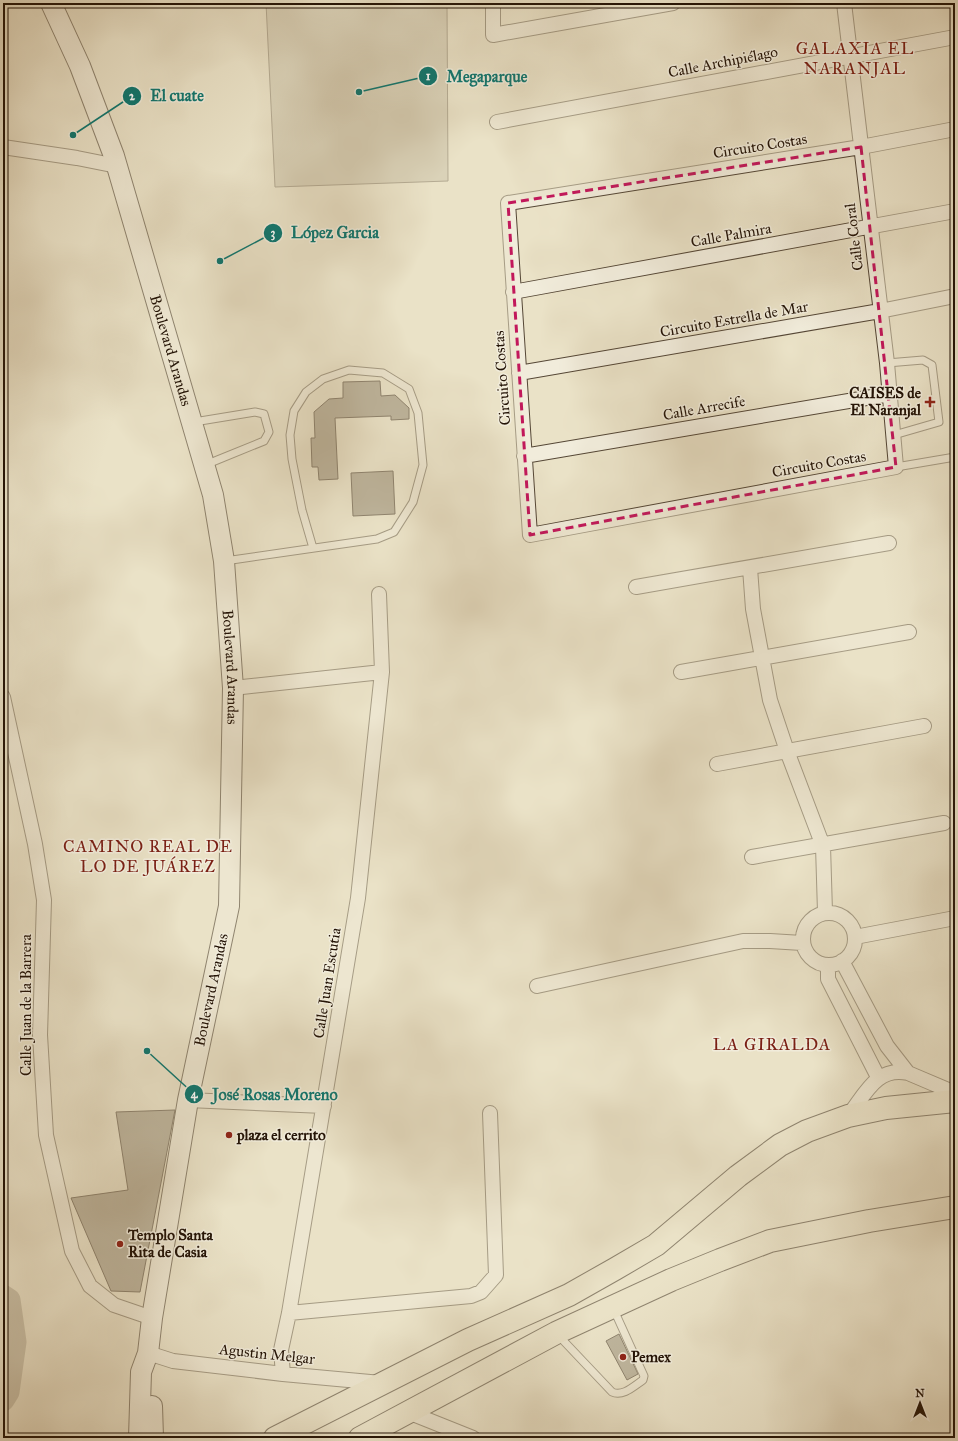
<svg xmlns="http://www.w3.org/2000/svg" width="958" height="1441" font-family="'IM FELL Great Primer',serif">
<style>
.green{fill:#c8bfa6;stroke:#766956}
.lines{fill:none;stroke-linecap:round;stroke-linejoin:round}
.river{stroke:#a69c85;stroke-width:23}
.building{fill:#8a7f6a;stroke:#231306}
.service-casing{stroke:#554736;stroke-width:9}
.minor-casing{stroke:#554736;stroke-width:16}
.secondary-casing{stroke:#231306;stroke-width:22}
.primary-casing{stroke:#231306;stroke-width:24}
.service{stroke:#f1ecdb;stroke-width:7}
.minor{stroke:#f1ecdb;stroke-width:14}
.secondary{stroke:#f1ecdb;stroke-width:20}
.primary{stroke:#eae2c7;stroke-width:22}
.marked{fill:none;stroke:#c2185b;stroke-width:3;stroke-dasharray:8 5;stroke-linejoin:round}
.poi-dot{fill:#8f2418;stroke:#f1ecdb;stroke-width:1.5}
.labels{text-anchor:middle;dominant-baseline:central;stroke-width:3;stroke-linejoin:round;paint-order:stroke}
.street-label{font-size:15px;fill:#231306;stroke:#f1ecdb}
.poi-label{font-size:15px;font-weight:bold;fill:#231306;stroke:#f1ecdb;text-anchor:start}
.quarter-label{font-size:17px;letter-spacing:1px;fill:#7a1f14;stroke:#f1ecdb}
.leader{fill:none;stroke:#0f766e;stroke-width:1.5}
.callout-dot{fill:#0f766e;stroke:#f1ecdb;stroke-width:1.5}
.mark-label{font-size:12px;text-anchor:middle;font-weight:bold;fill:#fff}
.callout-label{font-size:16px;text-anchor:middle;font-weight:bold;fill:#0f766e;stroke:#f1ecdb;stroke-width:3;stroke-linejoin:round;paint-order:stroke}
</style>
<rect width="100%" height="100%" fill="#eae2c7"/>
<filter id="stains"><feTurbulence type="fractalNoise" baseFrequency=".005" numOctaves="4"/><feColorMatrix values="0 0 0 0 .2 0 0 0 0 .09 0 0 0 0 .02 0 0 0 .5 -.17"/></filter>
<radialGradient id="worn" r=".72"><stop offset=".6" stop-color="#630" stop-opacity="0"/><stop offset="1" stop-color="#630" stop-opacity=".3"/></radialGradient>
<path class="green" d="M 266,3 L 447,3 L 448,181 L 275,187 Z"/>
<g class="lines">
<path class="river" d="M 3,1296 L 9,1300 L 15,1342 L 8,1392 L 3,1400"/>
</g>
<path class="building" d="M 380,381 L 381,396 L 395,395 L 409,408 L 409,419 L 391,420 L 391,416 L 335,418 L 338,479 L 319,480 L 318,467 L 312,467 L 311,438 L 315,438 L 314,412 L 329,399 L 343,398 L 343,382 Z
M 393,471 L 395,514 L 353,516 L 351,473 Z
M 175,1110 L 140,1292 L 111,1291 L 71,1198 L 128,1190 L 116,1112 Z
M 619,1334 L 638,1374 L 627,1380 L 606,1341 Z"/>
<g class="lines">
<defs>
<path id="service" d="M 887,363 L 923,360 L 932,365 L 939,422 L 894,435
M 194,422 L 255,412 L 264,414 L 269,432 L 264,441 L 205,465
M 896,467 L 955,457
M 225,561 L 377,539 L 394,532 L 413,502 L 423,465 L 418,413 L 409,389 L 383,373 L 349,370 L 323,379 L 306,392 L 294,411 L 290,435 L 292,459 L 302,510 L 313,548
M 558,1335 L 612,1392 C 623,1397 634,1386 643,1380 L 644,1376 L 614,1310"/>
<path id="minor" d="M 493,3 L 493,35 L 673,3
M 844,3 L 887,363 L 896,467 L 530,535 L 508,203 L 861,147 L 955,129
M 497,122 L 955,37
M 3,147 L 77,158 L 117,166
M 513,292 L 955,211
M 519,373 L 880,311 L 955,296
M 524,456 L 890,394
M 750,568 L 753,609 L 770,700 L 787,751 L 823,846 L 825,912
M 636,587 L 889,543
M 681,672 L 909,632
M 233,688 L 382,672
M 3,697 L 35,844 L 44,900 L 40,1035 L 46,1135 L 72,1251 L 90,1286 L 114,1305 L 152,1318
M 717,764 L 924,726
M 752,857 L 944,823
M803 939a26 26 0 1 1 52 0a26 26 0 1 1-52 0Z
M 855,937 L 955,918
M 842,961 L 887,1046 L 908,1073
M 828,966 L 828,979 L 878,1077
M 537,986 L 743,941 L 770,941 L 802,943
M 188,1100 L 324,1106
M 848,1116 C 865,1095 876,1066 908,1073 L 955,1093
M 289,1313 L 471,1296 L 481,1292 L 496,1275 L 490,1113
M 148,1353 L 173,1361 L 283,1374 L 381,1383
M 283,1374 L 281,1350 L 289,1313 L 358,898 L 382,672 L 379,594
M 408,1412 L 473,1438"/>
<g id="secondary">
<path id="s1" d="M 51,3 L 80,66 L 114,156 L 213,495 L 224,561 L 233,688 L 229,906 L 188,1100 L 152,1318 L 148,1353 L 141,1372 L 139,1438"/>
<path d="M 152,1406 L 153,1438"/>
</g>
<path id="primary" d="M 275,1438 L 468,1340 L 569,1295 L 615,1269 L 656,1245 L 738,1176 L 780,1145 L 807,1131 L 848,1116 L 886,1108 L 955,1101
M 360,1438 L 556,1333 L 671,1280 L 720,1260 L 770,1241 L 869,1221 L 955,1207"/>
</defs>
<use href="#service" class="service-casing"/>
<use href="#minor" class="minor-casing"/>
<use href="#secondary" class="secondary-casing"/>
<use href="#primary" class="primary-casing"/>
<use href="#service" class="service"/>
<use href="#minor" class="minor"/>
<use href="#secondary" class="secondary"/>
<use href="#primary" class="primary"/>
</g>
<path d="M0 0H958V1441H0ZM 861,147 L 896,467 L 530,535 L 508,203 Z" fill="#eae2c7" fill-opacity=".55" fill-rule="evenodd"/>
<path class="marked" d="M 861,147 L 896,467 L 530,535 L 508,203 Z"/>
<g class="poi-dot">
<path d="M928 396h4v4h4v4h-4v4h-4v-4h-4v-4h4z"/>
<circle cx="229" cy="1135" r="4"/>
<circle cx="120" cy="1244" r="4"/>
<circle cx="623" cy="1357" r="4"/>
</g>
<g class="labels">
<g class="street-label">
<text transform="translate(723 62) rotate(-11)">Calle Archipiélago</text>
<text transform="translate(760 146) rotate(-9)">Circuito Costas</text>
<text transform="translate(731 235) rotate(-10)">Calle Palmira</text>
<text transform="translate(854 237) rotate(-97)">Calle Coral</text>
<text transform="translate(734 319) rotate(-10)">Circuito Estrella de Mar</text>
<text stroke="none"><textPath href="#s1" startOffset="368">Boulevard Arandas</textPath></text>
<text transform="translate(502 378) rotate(-94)">Circuito Costas</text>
<text transform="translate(704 408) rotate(-10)">Calle Arrecife</text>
<text transform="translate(819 464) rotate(-10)">Circuito Costas</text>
<text stroke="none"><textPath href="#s1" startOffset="692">Boulevard Arandas</textPath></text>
<text transform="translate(327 983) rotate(-81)">Calle Juan Escutia</text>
<text transform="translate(211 990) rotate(-78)">Boulevard Arandas</text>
<text transform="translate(26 1005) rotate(-90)">Calle Juan de la Barrera</text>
<text transform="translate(267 1354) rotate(6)">Agustin Melgar</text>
</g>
<g class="poi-label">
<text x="921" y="393" text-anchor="end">CAISES de<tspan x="921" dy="17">El Naranjal</tspan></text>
<text x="237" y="1135">plaza el cerrito</text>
<text x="128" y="1235">Templo Santa<tspan x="128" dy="17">Rita de Casia</tspan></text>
<text x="631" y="1357">Pemex</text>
</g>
<g class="quarter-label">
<text x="855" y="48">GALAXIA EL<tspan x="855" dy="20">NARANJAL</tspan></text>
<text x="148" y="846">CAMINO REAL DE<tspan x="148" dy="20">LO DE JUÁREZ</tspan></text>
<text x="772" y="1044">LA GIRALDA</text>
</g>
</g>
<path class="leader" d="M359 92L428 76M73 135L132 96M220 261L273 233M147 1051L194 1094"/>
<g class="callout-dot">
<circle cx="359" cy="92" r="4"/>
<circle cx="73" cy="135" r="4"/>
<circle cx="220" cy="261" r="4"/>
<circle cx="147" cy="1051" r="4"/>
<circle cx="428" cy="76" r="10"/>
<circle cx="132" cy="96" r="10"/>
<circle cx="273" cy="233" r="10"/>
<circle cx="194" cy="1094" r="10"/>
</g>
<g class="mark-label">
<text x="428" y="80">1</text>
<text x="132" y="100">2</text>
<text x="273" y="237">3</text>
<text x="194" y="1098">4</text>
</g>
<g class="callout-label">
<text x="487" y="82">Megaparque</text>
<text x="177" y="101">El cuate</text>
<text x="335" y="238">López Garcia</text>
<text x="275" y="1100">José Rosas Moreno</text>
</g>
<rect width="958" height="1441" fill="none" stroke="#eae2c7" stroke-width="16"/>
<rect x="4" y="4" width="950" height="1433" fill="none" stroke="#231306" stroke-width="2"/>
<rect x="8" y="8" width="942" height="1425" fill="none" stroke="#231306"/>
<g transform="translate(920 1403)" stroke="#f1ecdb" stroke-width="3" paint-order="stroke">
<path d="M0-3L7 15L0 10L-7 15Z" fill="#231306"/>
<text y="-6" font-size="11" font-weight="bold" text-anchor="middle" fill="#231306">N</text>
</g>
<rect width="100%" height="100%" filter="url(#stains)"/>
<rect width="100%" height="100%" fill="url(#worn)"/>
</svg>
